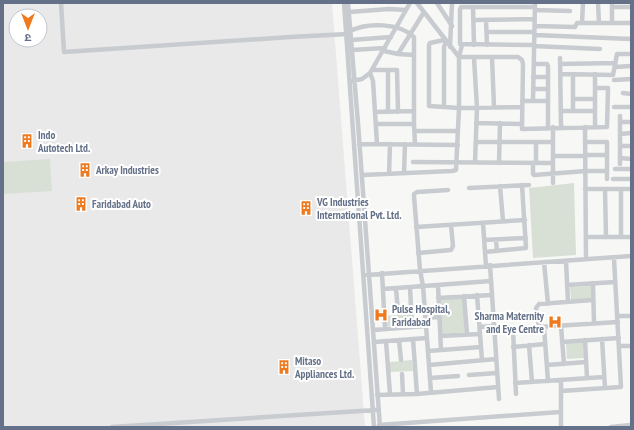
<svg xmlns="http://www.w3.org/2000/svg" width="634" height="430" font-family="'PT Sans Narrow','Noto Sans Devanagari',sans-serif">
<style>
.built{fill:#e8e9e8;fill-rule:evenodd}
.green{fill:#d8e0d6}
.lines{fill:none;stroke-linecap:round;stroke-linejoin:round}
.minor{stroke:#c8cbcf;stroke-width:4.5}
.labels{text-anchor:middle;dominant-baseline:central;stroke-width:4;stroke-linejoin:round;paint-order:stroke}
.poi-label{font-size:11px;font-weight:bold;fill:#657188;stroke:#fff;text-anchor:start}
</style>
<rect width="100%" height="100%" fill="#f7f8f5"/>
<path class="built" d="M 3,3 L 332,3 L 365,427 L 3,427 ZM 16,16 L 40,16 L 40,40 L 16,40 Z"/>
<path class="green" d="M 50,159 L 52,191 L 3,194 L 3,162 Z
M 574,183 L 576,255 L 533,258 L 529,188 Z
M 591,286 L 591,299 L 571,300 L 570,287 Z
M 463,298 L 465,333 L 442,334 L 440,299 Z
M 409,314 L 409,325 L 387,326 L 386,316 Z
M 583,342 L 584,358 L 567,359 L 566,343 Z
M 412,360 L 413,371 L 390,372 L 390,362 Z"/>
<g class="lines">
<path class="minor" d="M 61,3 L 64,52 L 290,37 L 348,34
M 344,3 L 374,427
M 348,3 L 358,123 L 380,427
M 417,3 L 459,57 L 518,57 L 522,60 L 523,64 L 522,129 L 607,127 L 608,88 L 595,88
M 437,3 L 452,26
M 583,3 L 582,23 L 631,23
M 598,3 L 599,23
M 612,3 L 612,7 L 631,7
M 473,7 L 474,45
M 612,7 L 612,23
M 535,10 L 570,11
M 349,12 L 389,9 L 406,10
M 474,20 L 535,19
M 486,20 L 487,45
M 535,26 L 575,27 L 577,23 L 582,23
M 350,31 C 367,22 400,23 414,37 L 414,124
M 487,32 L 534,32
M 535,35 L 631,39
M 351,40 L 391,37
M 444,40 L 430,43 L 429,45 L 429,106 L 459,108 L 522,107
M 534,45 L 460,44 L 460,10 L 461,7 L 535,7
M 534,46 L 600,49
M 450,47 L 452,3
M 352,50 L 385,48
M 384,51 L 398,54 L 414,55
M 398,54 L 424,12
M 492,57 L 494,107
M 474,58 L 477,108 L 475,162
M 560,58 L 561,127
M 534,64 L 547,64 L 548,66 L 548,101
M 560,64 L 615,63
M 615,67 L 631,66
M 372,70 L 397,70 L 398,112
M 370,73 L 373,81 L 377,144
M 561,74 L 613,75 L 617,54 L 631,54
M 533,77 L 548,77
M 614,80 L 631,79
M 352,81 L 362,79 L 370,73 L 410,3
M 533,89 L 548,89
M 623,93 L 631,94
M 573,99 L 595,99
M 522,101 L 533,101 L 535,3
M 533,101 L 548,101 L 548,128
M 444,107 L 444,47 L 446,42
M 614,107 L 631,107
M 561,111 L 595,111
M 573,111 L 573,74
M 375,112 L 414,111
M 388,112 L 388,70
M 620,116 L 620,164
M 620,122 L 631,122
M 476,123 L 521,124
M 376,124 L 414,124 L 415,144
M 585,127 L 586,259
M 595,127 L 595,74
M 415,131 L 458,131
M 620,134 L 631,133
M 476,142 L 553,142
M 359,144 L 458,145
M 620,146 L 631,146
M 586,155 L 607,155
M 553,156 L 586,156
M 620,158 L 631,159
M 413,162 L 553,163
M 499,163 L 500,123
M 533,163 L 533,174 L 534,175 L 586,171 L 607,171 L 607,142 L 586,142
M 536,163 L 536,142
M 615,169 L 631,169
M 607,171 L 607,179
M 404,173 L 405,144
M 389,174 L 390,144
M 362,175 L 452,171 L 456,170 L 459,108 L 459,57 L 462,45
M 613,179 L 631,179
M 553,183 L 553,127
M 500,186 L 503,221
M 469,188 L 529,185
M 585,189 L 631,189
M 605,189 L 606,237
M 483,223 L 485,252 L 526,248 L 522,185
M 416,227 L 525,220
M 586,237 L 631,237
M 621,237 L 621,189
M 484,240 L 526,238
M 496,240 L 497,251
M 485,252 L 486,266
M 418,253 L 451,250 L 453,246 L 451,225
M 566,261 L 568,302
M 544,262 L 548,304
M 490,265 L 499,399
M 382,273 L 385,329
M 367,275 L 631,256
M 593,283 L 594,323
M 438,285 L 441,350
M 567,285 L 615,282
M 410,287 L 412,327
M 396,288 L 398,312
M 383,289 L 491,281
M 477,295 L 482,360
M 464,296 L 467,334
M 438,298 L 492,295
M 617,316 L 631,316
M 425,318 L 439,317
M 561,326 L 564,364
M 480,327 L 494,326
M 539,327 L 536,308 L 539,304 L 593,300
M 544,327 L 548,381
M 373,330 L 426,326
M 494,330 L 618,322
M 513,330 L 516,394
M 440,336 L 480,334
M 413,339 L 417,394
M 602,339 L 605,388
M 399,340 L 401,360
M 585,340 L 587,378
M 386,341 L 390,394
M 374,342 L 427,338
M 562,342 L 619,338
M 529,345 L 532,382
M 619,346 L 631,346
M 513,347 L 545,344
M 428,351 L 481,347
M 429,365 L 496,359
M 547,365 L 586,362
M 402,374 L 403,394
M 469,375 L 497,373
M 430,378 L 458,376
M 561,380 L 561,427
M 515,383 L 604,377
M 561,391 L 621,387 L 614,259
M 431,392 L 423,286 L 420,270 L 414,196 L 414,194 L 417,192 L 448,190
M 377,395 L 417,394 L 498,387
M 379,425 L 560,412
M 112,427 L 376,410
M 611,427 L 631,425"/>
</g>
<defs>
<symbol id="building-bare" viewBox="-9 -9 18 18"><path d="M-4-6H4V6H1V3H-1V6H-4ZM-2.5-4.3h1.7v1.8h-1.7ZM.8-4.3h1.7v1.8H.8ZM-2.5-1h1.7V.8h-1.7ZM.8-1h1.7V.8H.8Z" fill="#ee7a1f" stroke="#fff" stroke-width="2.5" paint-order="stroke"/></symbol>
<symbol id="hospital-bare" viewBox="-9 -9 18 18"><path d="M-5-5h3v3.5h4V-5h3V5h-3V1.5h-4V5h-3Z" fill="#ee7a1f" stroke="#fff" stroke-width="2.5" paint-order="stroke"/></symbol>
</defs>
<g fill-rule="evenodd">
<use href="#building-bare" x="17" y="131" width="20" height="20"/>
<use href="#building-bare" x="75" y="160" width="20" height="20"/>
<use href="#building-bare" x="71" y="194" width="20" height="20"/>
<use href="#building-bare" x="296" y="198" width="20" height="20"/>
<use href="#hospital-bare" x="371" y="305" width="20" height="20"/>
<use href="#hospital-bare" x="545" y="312" width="20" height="20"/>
<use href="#building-bare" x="274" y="357" width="20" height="20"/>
</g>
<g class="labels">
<g class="poi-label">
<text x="38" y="135">Indo<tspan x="38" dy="13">Autotech Ltd.</tspan></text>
<text x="96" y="170">Arkay Industries</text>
<text x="317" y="202">VG Industries<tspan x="317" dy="13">International Pvt. Ltd.</tspan></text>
<text x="92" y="204">Faridabad Auto</text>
<text x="392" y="309">Pulse Hospital,<tspan x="392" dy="13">Faridabad</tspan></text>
<text x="544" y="316" text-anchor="end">Sharma Maternity<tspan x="544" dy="13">and Eye Centre</tspan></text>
<text x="295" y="361">Mitaso<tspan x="295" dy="13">Appliances Ltd.</tspan></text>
</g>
</g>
<rect width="634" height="430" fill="none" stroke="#657188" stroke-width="8"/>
<g transform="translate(28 28) rotate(180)"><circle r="19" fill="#ffffff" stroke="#c1c6cf"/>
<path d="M0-3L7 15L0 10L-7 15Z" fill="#ee7a1f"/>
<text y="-6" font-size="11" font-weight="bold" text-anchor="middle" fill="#657188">उ</text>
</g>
</svg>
